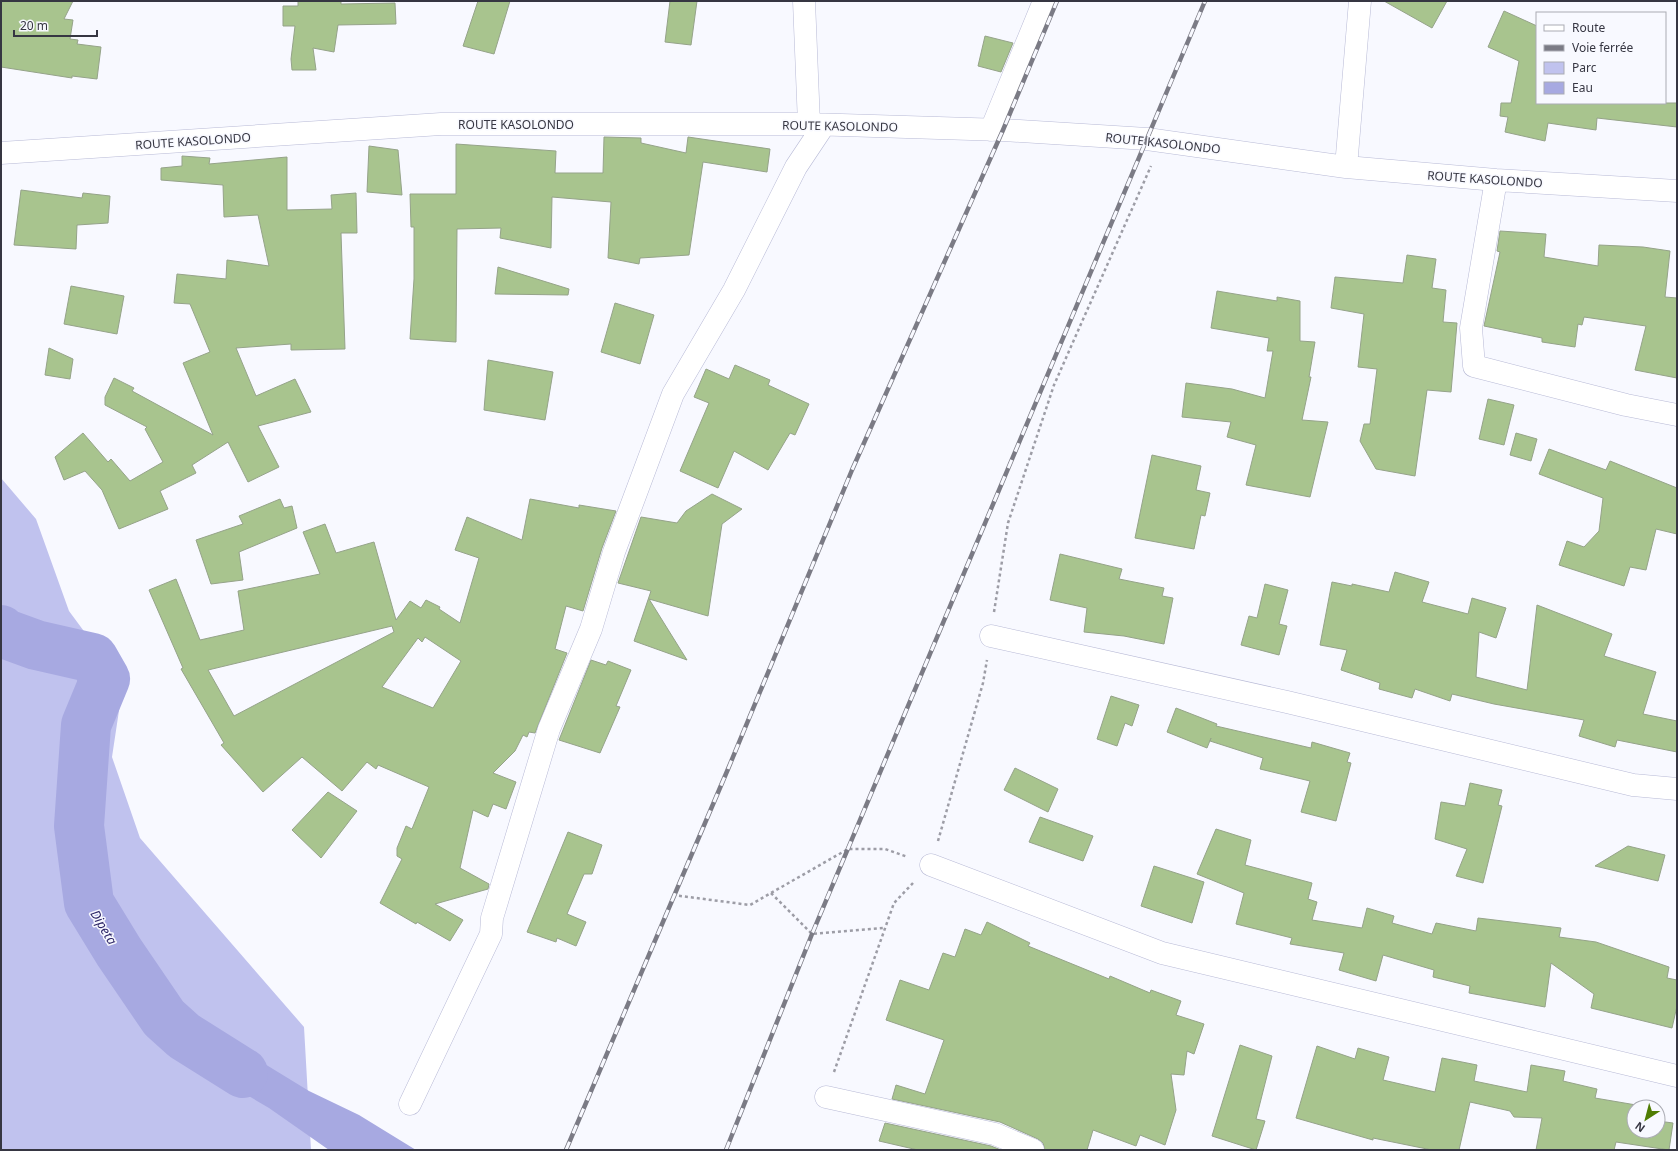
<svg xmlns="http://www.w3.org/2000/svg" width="1678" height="1151" font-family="'Noto Sans',sans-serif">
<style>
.green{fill:#c0c2ee}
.water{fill:#a7a9e1}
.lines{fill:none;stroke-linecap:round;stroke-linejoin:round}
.river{stroke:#a7a9e1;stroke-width:50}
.building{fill:#a8c48e;stroke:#95a389;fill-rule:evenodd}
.minor-casing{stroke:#b8bad6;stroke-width:23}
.path{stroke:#9d9da6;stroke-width:2.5;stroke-dasharray:3 3;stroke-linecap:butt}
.minor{stroke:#fff;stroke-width:22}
.rail-casing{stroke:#7b7b85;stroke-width:4.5}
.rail{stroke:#f8f9ff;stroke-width:3;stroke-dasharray:9;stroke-linecap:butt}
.labels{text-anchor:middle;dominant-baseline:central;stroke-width:3;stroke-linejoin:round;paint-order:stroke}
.street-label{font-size:12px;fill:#363642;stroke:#f8f9ff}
.water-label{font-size:13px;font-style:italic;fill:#2e2768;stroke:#f8f9ff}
</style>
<rect width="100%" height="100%" fill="#f8f9ff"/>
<path class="green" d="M 1,478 L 36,519 L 69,611 L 123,684 L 112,757 L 140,838 L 304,1027 L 311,1150 L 1,1150 Z"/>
<path class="water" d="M 184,1036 L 255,1058 L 309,1091 L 359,1115 L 416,1150 L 329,1150 L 269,1108 L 235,1088 Z"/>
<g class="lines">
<path class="river" d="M 1,630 L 3,633 L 36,645 L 93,658 L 105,679 L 86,725 L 79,826 L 89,903 L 119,952 L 164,1018 L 184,1036 L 243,1073"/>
</g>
<path class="building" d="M 1,1 L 73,1 L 64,19 L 73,20 L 70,39 L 78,40 L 77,44 L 101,47 L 97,79 L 72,76 L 72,78 L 1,67 Z
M 298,1 L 341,1 L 341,4 L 395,3 L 396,24 L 338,25 L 334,52 L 313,48 L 316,70 L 292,70 L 291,59 L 295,26 L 283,26 L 283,6 L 298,6 Z
M 478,1 L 510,1 L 494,54 L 463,46 Z
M 670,1 L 697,1 L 691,45 L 665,42 Z
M 1384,1 L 1447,1 L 1432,28 Z
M 1504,11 L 1537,26 L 1537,103 L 1677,103 L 1677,127 L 1597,118 L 1596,130 L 1548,123 L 1545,141 L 1505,132 L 1508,117 L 1500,116 L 1501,103 L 1511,103 L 1519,61 L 1488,47 Z
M 985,36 L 1013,43 L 1001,72 L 978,66 Z
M 604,137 L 641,138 L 641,143 L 686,153 L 688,137 L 770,149 L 767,172 L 703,162 L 689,255 L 640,258 L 639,264 L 608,258 L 611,202 L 552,197 L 551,248 L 500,238 L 501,228 L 457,229 L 456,342 L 410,339 L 414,279 L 414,227 L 411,227 L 410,194 L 456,194 L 456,144 L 556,151 L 555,173 L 603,173 Z
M 369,146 L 398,150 L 402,195 L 367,192 Z
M 182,156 L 210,158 L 209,164 L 287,157 L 287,210 L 332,209 L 331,195 L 356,193 L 357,233 L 341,233 L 345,349 L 291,350 L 291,344 L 236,348 L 256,396 L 295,379 L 311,412 L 258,426 L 279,467 L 248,482 L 228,442 L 192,465 L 196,473 L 160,491 L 168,509 L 119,529 L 102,490 L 85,471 L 64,480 L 55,457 L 83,433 L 108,462 L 111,459 L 130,481 L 163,462 L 145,429 L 147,427 L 105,405 L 105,397 L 114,378 L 134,388 L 132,391 L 213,435 L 183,363 L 210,352 L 190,304 L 174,303 L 177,274 L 226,279 L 227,260 L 269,266 L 258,215 L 224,217 L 223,185 L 161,180 L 161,168 L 182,166 Z
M 21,190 L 82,198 L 83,193 L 110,196 L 108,223 L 77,225 L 76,249 L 14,245 Z
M 1500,231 L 1546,234 L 1544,257 L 1598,266 L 1599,245 L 1643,247 L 1670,251 L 1665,297 L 1677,298 L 1677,378 L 1635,370 L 1646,326 L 1584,317 L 1582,325 L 1578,324 L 1575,347 L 1542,342 L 1542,338 L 1484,326 L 1500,252 L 1497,251 Z
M 1407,255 L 1436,259 L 1432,288 L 1446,290 L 1443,322 L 1457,323 L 1451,392 L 1427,390 L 1415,476 L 1376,469 L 1360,441 L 1364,424 L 1370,424 L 1377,369 L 1358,367 L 1364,314 L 1331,308 L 1335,277 L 1403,283 Z
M 498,267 L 569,289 L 568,295 L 495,294 Z
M 71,286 L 124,296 L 117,334 L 64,324 Z
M 1217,291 L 1277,301 L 1277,297 L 1300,301 L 1300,341 L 1315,342 L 1309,377 L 1311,377 L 1302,420 L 1328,422 L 1310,497 L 1246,485 L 1256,445 L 1227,437 L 1231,422 L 1182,417 L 1186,383 L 1232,389 L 1265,398 L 1273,351 L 1267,351 L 1269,338 L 1211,328 Z
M 615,303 L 654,315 L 640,364 L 601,352 Z
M 49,348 L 73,359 L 70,379 L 45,375 Z
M 488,360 L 553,372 L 545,420 L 484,410 Z
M 735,365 L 770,380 L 768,385 L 809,404 L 795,435 L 790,433 L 768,470 L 734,451 L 718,488 L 680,471 L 709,403 L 694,397 L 706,369 L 729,379 Z
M 1488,399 L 1514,405 L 1504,445 L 1479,439 Z
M 1516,433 L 1537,439 L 1531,461 L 1510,455 Z
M 1549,449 L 1606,470 L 1610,461 L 1677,488 L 1677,534 L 1656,529 L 1646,570 L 1630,567 L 1624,586 L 1559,565 L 1567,541 L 1584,547 L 1599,531 L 1603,498 L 1539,474 Z
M 1152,455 L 1201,466 L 1196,490 L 1210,493 L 1205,516 L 1201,515 L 1194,549 L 1135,538 Z
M 712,494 L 742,509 L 722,524 L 708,616 L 649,599 L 687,660 L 634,641 L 651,591 L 618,583 L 641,517 L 677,523 L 686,511 Z
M 280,499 L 284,508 L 292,506 L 297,528 L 239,552 L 243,580 L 211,584 L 196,540 L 243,524 L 239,516 Z
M 530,499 L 579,508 L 579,505 L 616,511 L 602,548 L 583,611 L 566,606 L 555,649 L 567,653 L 535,733 L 529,732 L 527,737 L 523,735 L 515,751 L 493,773 L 516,782 L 506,809 L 493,804 L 488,817 L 473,810 L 460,868 L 489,884 L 488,889 L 435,904 L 463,920 L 450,941 L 417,922 L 416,924 L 380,903 L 402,859 L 397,856 L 397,848 L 406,826 L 412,829 L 429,787 L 378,765 L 376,769 L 367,762 L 342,791 L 302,757 L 263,792 L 221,745 L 224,743 L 181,669 L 183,668 L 149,590 L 176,579 L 200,640 L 244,630 L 238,591 L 320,574 L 303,532 L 325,524 L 336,553 L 374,542 L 396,620 L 410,601 L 421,608 L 426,600 L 440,607 L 439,609 L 460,623 L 479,558 L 455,550 L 467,517 L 522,540 ZM 392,626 L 394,632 L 234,716 L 208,670 ZM 425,637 L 461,661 L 433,708 L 382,687 L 418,638 L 422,642 Z
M 1060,554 L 1122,569 L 1119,579 L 1164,588 L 1162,596 L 1173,598 L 1164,644 L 1124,636 L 1084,632 L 1087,608 L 1050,600 Z
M 1395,572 L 1429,582 L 1422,602 L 1468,614 L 1472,598 L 1506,608 L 1496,638 L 1479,632 L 1476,677 L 1527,690 L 1537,605 L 1612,634 L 1604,656 L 1656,672 L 1643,714 L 1677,721 L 1677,752 L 1617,740 L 1615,747 L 1579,736 L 1584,720 L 1494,704 L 1452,694 L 1450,701 L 1415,689 L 1412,698 L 1379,689 L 1380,683 L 1341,670 L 1347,650 L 1320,645 L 1332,582 L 1352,586 L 1352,584 L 1389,592 Z
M 1265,584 L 1288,590 L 1279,624 L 1287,626 L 1279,655 L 1241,645 L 1249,616 L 1257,618 Z
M 591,660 L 606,665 L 608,661 L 631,670 L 616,706 L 620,707 L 600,753 L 559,740 Z
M 1111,696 L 1139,705 L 1132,726 L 1125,723 L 1117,746 L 1097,739 Z
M 1176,708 L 1217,724 L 1216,726 L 1311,748 L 1312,742 L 1350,753 L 1347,762 L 1351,763 L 1336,821 L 1301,812 L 1310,781 L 1260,769 L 1263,758 L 1210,741 L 1211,738 L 1207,748 L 1167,732 Z
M 1015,768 L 1058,789 L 1048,812 L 1004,790 Z
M 1470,783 L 1502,790 L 1498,805 L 1502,806 L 1483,883 L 1456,876 L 1467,849 L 1435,839 L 1441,802 L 1465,806 Z
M 328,792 L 357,811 L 321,858 L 292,830 Z
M 1040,817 L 1093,836 L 1083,861 L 1029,842 Z
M 1216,829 L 1251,840 L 1245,865 L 1312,883 L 1308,899 L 1317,902 L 1312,920 L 1362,928 L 1367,908 L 1394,916 L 1392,923 L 1432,934 L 1436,923 L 1476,931 L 1478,918 L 1561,928 L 1559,937 L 1596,942 L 1669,967 L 1667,978 L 1677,980 L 1677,1006 L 1672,1028 L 1591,1008 L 1594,994 L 1551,963 L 1545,1007 L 1469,993 L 1470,986 L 1433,977 L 1434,970 L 1383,955 L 1376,981 L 1339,970 L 1344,953 L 1290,944 L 1292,938 L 1236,924 L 1244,893 L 1197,874 Z
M 568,832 L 602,845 L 592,874 L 584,874 L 567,914 L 586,922 L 576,946 L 557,938 L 556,942 L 527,932 Z
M 1628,846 L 1665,855 L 1658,881 L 1595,866 Z
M 1154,866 L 1204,882 L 1192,923 L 1141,906 Z
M 987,922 L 1030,943 L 1028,946 L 1109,979 L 1110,976 L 1150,993 L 1151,990 L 1181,1001 L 1176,1015 L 1204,1024 L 1194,1054 L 1187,1051 L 1184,1075 L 1171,1074 L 1176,1110 L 1165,1145 L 1140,1135 L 1136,1146 L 1093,1130 L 1087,1150 L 1045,1150 L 1043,1143 L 1038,1139 L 1000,1122 L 892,1099 L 896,1085 L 925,1094 L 944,1040 L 886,1020 L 900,980 L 929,990 L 943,953 L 955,957 L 965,929 L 981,935 Z
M 1240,1045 L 1272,1056 L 1256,1119 L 1265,1121 L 1256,1150 L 1212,1136 Z
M 1317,1046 L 1355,1059 L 1358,1048 L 1389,1057 L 1383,1080 L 1435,1092 L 1442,1058 L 1477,1065 L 1474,1081 L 1527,1092 L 1531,1065 L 1565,1071 L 1563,1081 L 1597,1089 L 1595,1098 L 1642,1106 L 1634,1107 L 1634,1131 L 1658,1131 L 1658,1121 L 1673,1123 L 1669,1150 L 1616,1142 L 1614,1150 L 1536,1150 L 1542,1118 L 1514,1117 L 1510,1111 L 1470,1102 L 1459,1150 L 1432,1150 L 1373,1138 L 1373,1140 L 1296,1118 Z
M 885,1123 L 991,1146 L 1001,1150 L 918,1150 L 879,1141 Z"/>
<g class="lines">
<defs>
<path id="minor" d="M 804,1 L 809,124
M 991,130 L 1044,1
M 1,153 L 441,124 L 809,124 L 1003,130 L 1147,139 L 1346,167 L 1496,180 L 1677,191
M 1346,167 L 1360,1
M 1496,180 L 1471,328 L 1474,366 L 1626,405 L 1677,415
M 991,636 L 1287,702 L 1633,785 L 1677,789
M 931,865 L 1162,953 L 1677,1076
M 826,1097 L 995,1134 L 1033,1150
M 410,1104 L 491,934 L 492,918 L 549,729 L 591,629 L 614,552 L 673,394 L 734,290 L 796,167 L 824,125"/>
</defs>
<use href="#minor" class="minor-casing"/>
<path class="path" d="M 994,612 L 1008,523 L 1054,385 L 1151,166
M 938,841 L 983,683 L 987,660
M 771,893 L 812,934 L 884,928
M 673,895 L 750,905 L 848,849 L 885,849 L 908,857
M 834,1072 L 894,903 L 913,883"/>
<use href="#minor" class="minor"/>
<defs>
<path id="rail" d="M 566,1150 L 728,769 L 852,470 L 1003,130 L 1057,1
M 726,1150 L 812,934 L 1205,1"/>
</defs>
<use href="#rail" class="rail-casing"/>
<use href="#rail" class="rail"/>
</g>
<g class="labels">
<g class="street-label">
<text x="516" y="124">ROUTE KASOLONDO</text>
<text transform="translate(840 126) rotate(1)">ROUTE KASOLONDO</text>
<text transform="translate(193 141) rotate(-4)">ROUTE KASOLONDO</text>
<text transform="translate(1163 143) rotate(6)">ROUTE KASOLONDO</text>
<text transform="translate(1485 179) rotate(4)">ROUTE KASOLONDO</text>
</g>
<g class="water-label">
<text transform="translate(104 927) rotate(59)">Dipeta</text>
</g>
</g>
<rect width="1678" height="1151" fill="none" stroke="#363642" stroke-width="4"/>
<rect x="1536" y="12" width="130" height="92" fill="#f8f9ff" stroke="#aaabb3"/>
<rect x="1544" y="25" width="20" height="6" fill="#ffffff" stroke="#aaabb3"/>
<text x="1572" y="32" font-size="12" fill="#363642">Route</text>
<rect x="1544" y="45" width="20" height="6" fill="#7b7b85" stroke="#aaabb3"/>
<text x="1572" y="52" font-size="12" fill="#363642">Voie ferrée</text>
<rect x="1544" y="62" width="20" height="12" fill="#c0c2ee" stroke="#aaabb3"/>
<text x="1572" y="72" font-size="12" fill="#363642">Parc</text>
<rect x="1544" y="82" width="20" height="12" fill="#a7a9e1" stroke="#aaabb3"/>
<text x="1572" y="92" font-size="12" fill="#363642">Eau</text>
<g transform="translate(1646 1119) rotate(216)"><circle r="19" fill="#f8f9ff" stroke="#aaabb3"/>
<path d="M0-3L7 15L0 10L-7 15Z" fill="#507d03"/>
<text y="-6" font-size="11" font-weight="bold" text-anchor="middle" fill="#363642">N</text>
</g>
<path d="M14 30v6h83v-6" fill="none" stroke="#363642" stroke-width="2"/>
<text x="20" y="30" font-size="12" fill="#363642" stroke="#f8f9ff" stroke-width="3" paint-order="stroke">20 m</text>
</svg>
